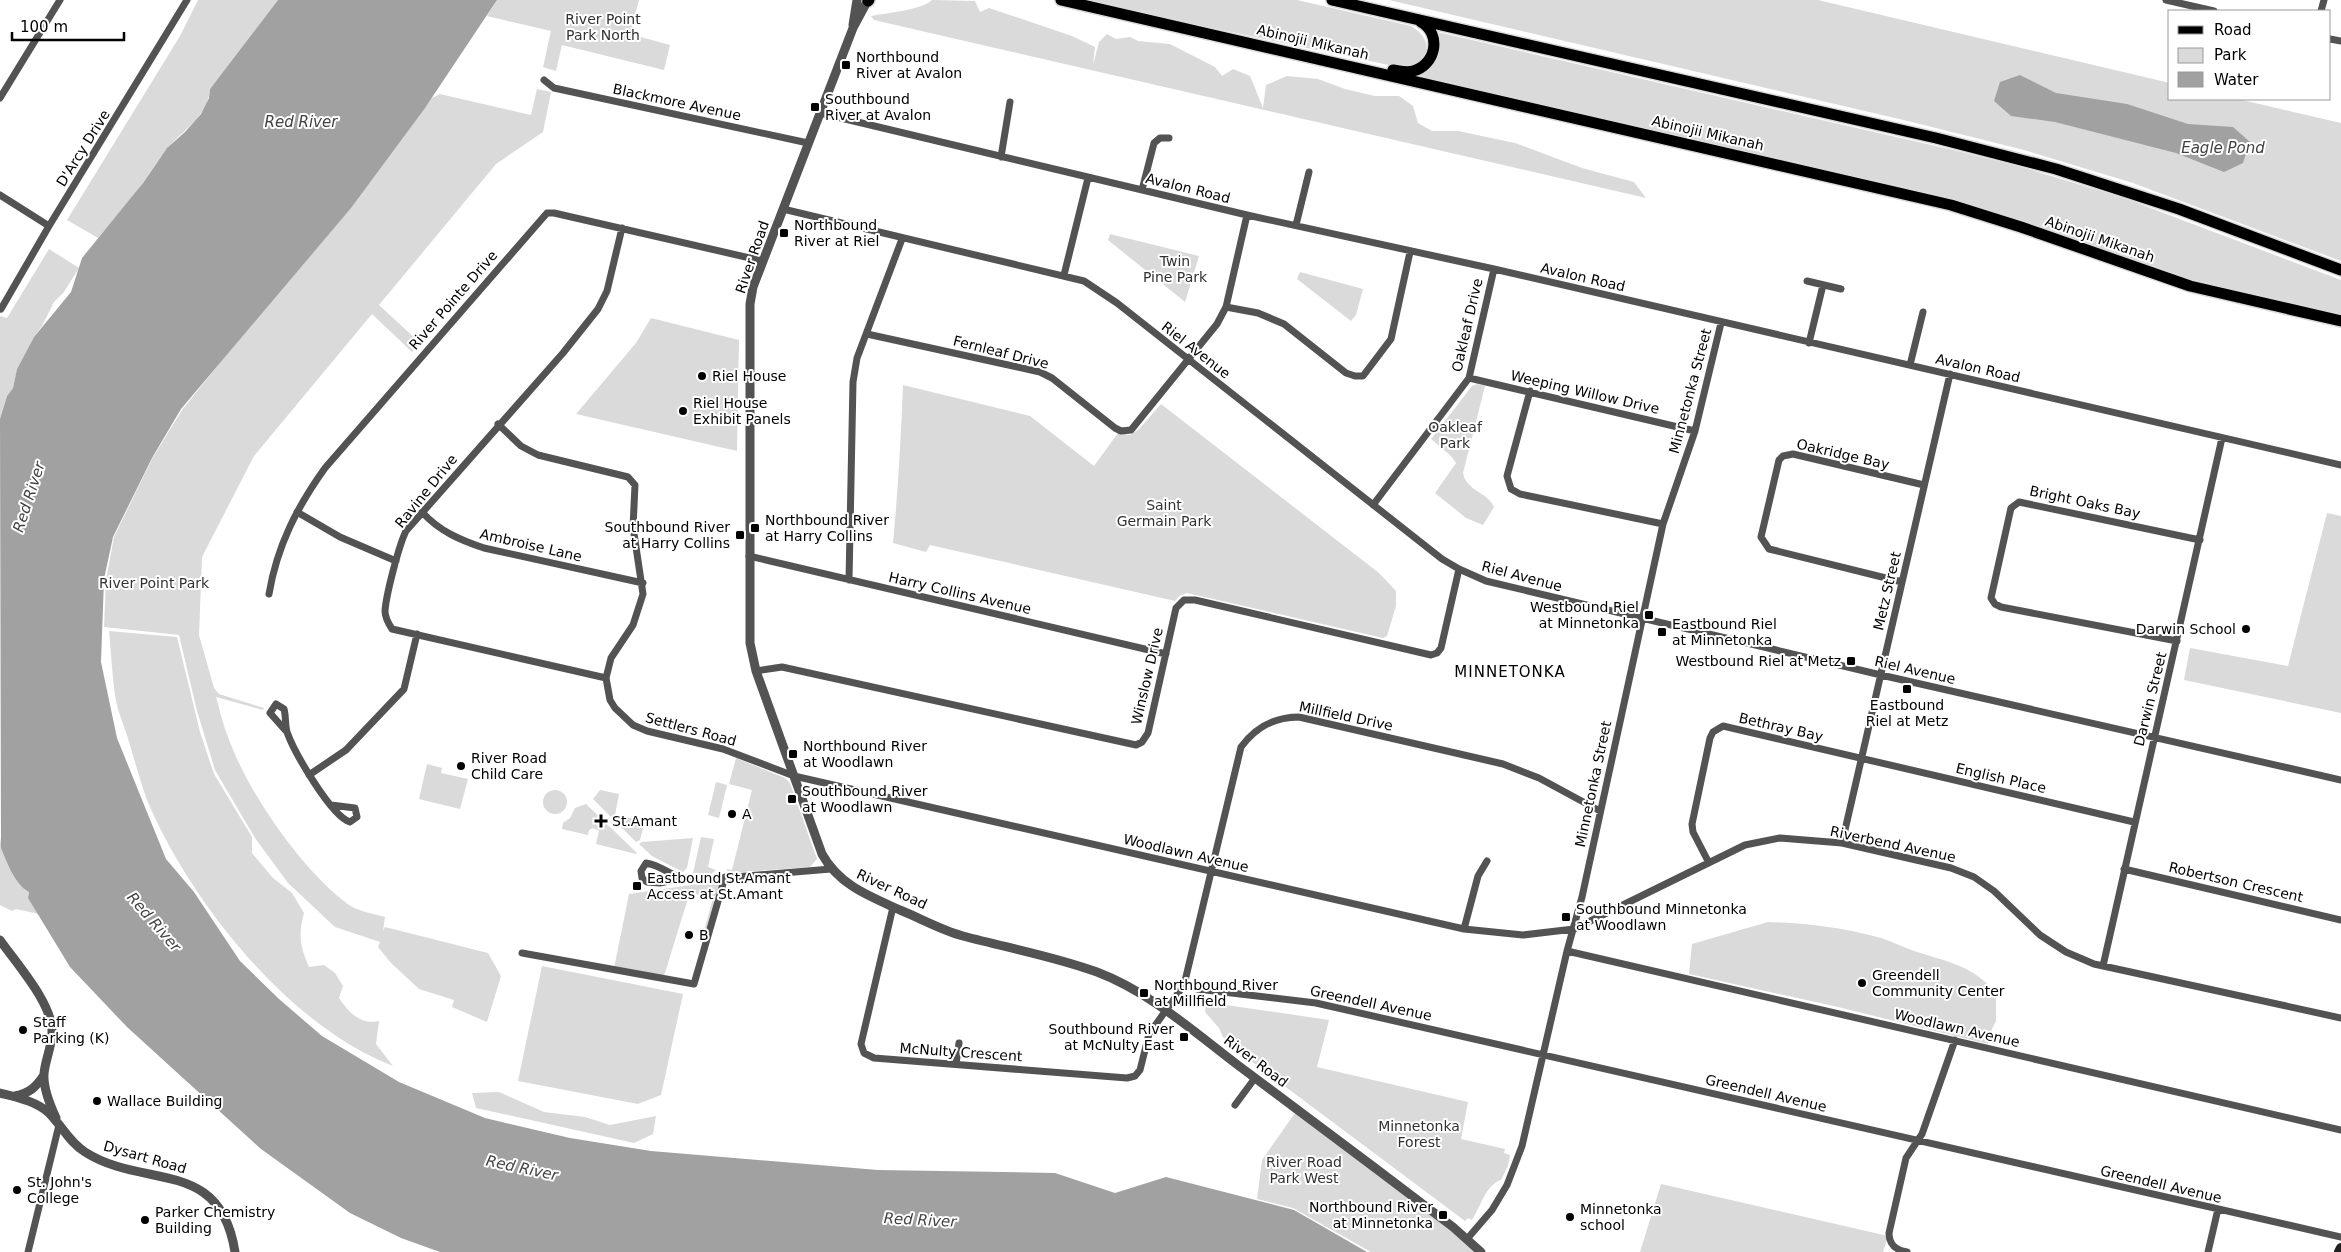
<svg xmlns="http://www.w3.org/2000/svg" width="2341" height="1252" font-family="'DejaVu Sans',sans-serif">
<style>
.green{fill:#dadada}
.water{fill:#a1a1a1}
.lines{fill:none;stroke-linecap:round;stroke-linejoin:round}
.primary-casing{stroke:#dbdbdb;stroke-width:14}
.minor{stroke:#535353;stroke-width:7}
.tertiary{stroke:#535353;stroke-width:9}
.secondary{stroke:#202020;stroke-width:10}
.primary{stroke:#000;stroke-width:11}
.poi-dot{fill:#000;stroke:#fff;stroke-width:2}
.labels{text-anchor:middle;dominant-baseline:central;stroke-width:4;stroke-linejoin:round;paint-order:stroke}
.park-label{font-size:14px;fill:#313131;stroke:#fff}
.street-label{font-size:14px;fill:#000;stroke:#fff}
.poi-label{font-size:14px;fill:#000;stroke:#fff;text-anchor:start}
.water-label{font-size:15px;font-style:italic;fill:#424242;stroke:#fff}
.neighbourhood-label{font-size:15px;letter-spacing:1px;fill:#000;stroke:#fff}
</style>
<rect width="100%" height="100%" fill="#fff"/>
<path class="green" d="M 198,0 L 278,0 L 210,89 C 208,117 182,130 166,150 C 157,161 150,173 142,184 C 129,203 113,220 98,238 L 67,220 L 180,36 Z
M 497,0 L 639,0 L 630,34 L 670,45 L 664,70 L 562,45 L 556,71 L 543,67 L 551,31 L 487,16 Z
M 932,0 L 975,1 L 980,12 L 989,8 L 1072,36 L 1095,47 L 1093,65 L 1099,42 L 1107,34 L 1116,39 L 1130,37 L 1138,41 L 1170,44 L 1215,67 L 1222,76 L 1233,69 L 1250,76 L 1263,108 L 1266,85 L 1287,76 L 1318,79 L 1345,89 L 1375,96 L 1399,96 L 1413,106 L 1418,123 L 1432,131 L 1458,131 L 1515,143 L 1582,168 L 1634,182 L 1646,198 L 874,20 L 871,16 C 886,13 922,10 932,0 Z
M 1078,0 L 1297,0 L 1411,26 C 1433,39 1432,59 1408,69 Z
M 1389,0 L 1818,0 L 2170,83 L 2170,99 L 2238,99 L 2341,123 L 2341,261 L 2133,183 L 2024,150 L 1912,122 Z
M 1437,32 L 1953,150 L 2018,166 L 2124,198 L 2341,280 L 2341,317 L 2191,282 L 2028,224 L 1416,78 L 1416,75 C 1435,67 1442,51 1437,32 Z
M 537,89 L 551,92 L 543,132 L 496,164 L 379,305 L 420,343 L 412,352 L 372,314 L 254,456 L 202,557 L 199,635 L 214,688 L 219,694 L 264,708 L 263,710 L 216,697 C 220,710 222,722 227,734 C 246,790 301,870 349,905 C 358,911 374,914 385,917 L 383,931 L 385,927 L 488,953 L 501,976 L 487,1022 L 452,1007 L 454,1000 L 419,989 L 391,963 L 378,947 L 380,942 L 335,927 L 288,883 L 255,838 L 215,770 L 197,711 L 179,635 L 104,627 L 106,580 L 114,537 L 152,459 L 182,410 L 432,98 L 440,94 L 531,115 Z
M 1110,234 L 1199,256 L 1185,302 L 1108,240 Z
M 49,249 L 79,268 L 64,292 L 54,302 L 42,326 L 34,337 L 17,369 L 13,388 L 7,396 L 0,419 L 0,316 L 7,318 Z
M 1300,272 L 1363,289 L 1356,315 L 1351,321 L 1297,279 Z
M 651,318 L 739,340 L 737,451 L 576,414 L 636,343 Z
M 1477,384 L 1485,386 L 1463,473 C 1466,491 1488,492 1494,507 L 1483,525 L 1466,518 L 1435,493 L 1456,463 L 1451,456 L 1431,439 L 1472,386 Z
M 903,385 L 1030,416 L 1094,466 L 1118,433 L 1130,435 L 1139,429 L 1161,404 L 1379,573 L 1396,591 L 1396,606 L 1387,636 L 1383,638 L 1187,593 L 1179,596 L 1175,601 L 930,545 L 926,552 L 893,543 C 898,490 901,438 903,385 Z
M 2327,513 L 2341,516 L 2341,713 L 2184,680 L 2190,648 L 2288,666 Z
M 109,631 L 177,637 L 200,732 L 214,774 L 252,837 L 252,853 L 273,878 L 292,893 L 304,913 C 298,935 300,946 309,967 L 324,965 L 335,973 L 343,986 L 339,998 C 349,1013 361,1025 379,1021 L 376,1044 L 393,1066 C 289,1026 190,902 147,800 C 140,781 135,761 129,742 C 125,727 117,711 115,695 C 112,674 111,652 109,631 Z
M 736,758 L 785,778 L 790,783 L 817,859 L 810,867 L 729,873 L 726,869 L 732,870 L 752,790 L 729,784 Z
M 427,764 L 442,768 L 441,773 L 468,779 L 460,809 L 419,799 Z
M 716,782 L 727,785 L 719,818 L 708,815 Z
M543 802a12 12 0 1 1 24 0a12 12 0 1 1-24 0Z
M 600,790 L 619,794 L 615,815 L 645,821 L 640,840 L 636,842 L 593,799 Z
M 586,804 L 637,853 L 636,854 L 596,844 L 599,831 L 593,828 L 589,830 L 588,835 L 562,829 L 563,823 L 570,818 L 575,808 Z
M 701,837 L 714,839 L 708,867 L 716,870 L 710,875 L 693,873 Z
M 0,838 C 4,855 11,882 29,892 L 28,898 L 39,914 L 16,909 L 12,911 L 0,905 Z
M 693,838 L 687,868 L 683,872 L 652,856 L 639,844 L 642,842 Z
M 718,883 L 719,885 L 704,935 L 702,937 L 713,899 L 690,892 L 664,976 L 614,968 L 629,894 L 691,885 Z
M 1768,922 C 1807,923 1844,928 1881,938 C 1893,942 1905,948 1917,952 C 1948,962 1975,966 1996,994 L 1996,1021 L 1991,1031 L 1988,1044 L 1838,1007 L 1689,974 L 1692,944 Z
M 542,966 L 683,994 L 661,1095 L 638,1104 L 518,1081 Z
M 1206,1002 L 1329,1020 L 1317,1067 L 1468,1102 L 1461,1139 L 1505,1149 L 1504,1153 L 1510,1155 L 1508,1166 L 1501,1180 C 1486,1184 1480,1208 1472,1220 L 1468,1218 L 1465,1221 L 1243,1055 L 1223,1037 L 1219,1028 L 1205,1012 Z
M 499,1092 L 544,1112 L 585,1117 L 610,1125 L 656,1116 L 653,1134 L 634,1143 L 476,1108 L 472,1093 Z
M 1295,1113 L 1451,1229 L 1476,1252 L 1371,1252 L 1293,1208 L 1257,1199 L 1262,1160 Z
M 1661,1184 L 1888,1236 L 1883,1252 L 1640,1252 Z"/>
<path class="water" d="M 278,0 L 497,0 L 425,108 L 351,208 L 181,409 L 152,458 L 113,537 L 104,579 L 101,662 L 117,738 L 166,859 L 194,892 L 240,961 L 279,999 L 322,1036 L 399,1082 L 485,1118 L 570,1138 L 651,1151 L 878,1170 L 1055,1173 L 1115,1193 L 1166,1177 L 1294,1210 L 1367,1252 L 440,1252 L 401,1238 L 350,1213 L 261,1149 L 127,1027 L 70,967 L 28,898 L 29,892 C 14,884 7,862 1,848 L 0,419 L 7,396 L 13,388 L 17,369 L 34,337 L 71,292 L 82,258 L 143,183 L 167,148 L 185,132 L 201,114 L 209,98 L 210,89 Z
M 2020,75 L 2056,93 L 2127,104 L 2188,124 L 2233,127 L 2250,142 L 2243,163 L 2224,172 L 2176,153 L 2055,122 L 2011,116 L 1994,101 L 2000,82 Z"/>
<g class="lines">
<defs>
<path id="primary" d="M 1061,0 L 1951,205 L 2021,227 L 2190,286 L 2341,321
M 1332,0 L 1936,138 L 2056,169 L 2179,209 L 2341,270
M 868,1 L 869,0
M 1393,70 C 1400,71 1407,73 1413,71 C 1436,65 1442,34 1421,22"/>
</defs>
<use href="#primary" class="primary-casing"/>
<path class="minor" d="M 2166,0 L 2214,11
M 2321,11 L 2324,0
M 2330,39 L 2341,41
M 544,80 L 554,88 L 808,143
M 0,98 L 60,0
M 820,113 L 1247,215 L 1494,269 L 2341,465
M 1001,157 L 1010,102
M 1142,190 L 1154,143 L 1160,138 L 1169,138
M 0,195 L 49,226
M 783,209 L 1084,281 L 1117,303 L 1442,559 L 1459,569 L 1486,581 L 1881,675 L 2341,780
M 1296,225 L 1309,172
M 1064,275 L 1088,178
M 1807,281 L 1841,289
M 1226,307 L 1258,313 L 1284,324 L 1346,373 L 1355,376 L 1363,376 L 1391,339 L 1410,252
M 1,309 L 49,226 L 187,0
M 867,334 L 1040,372 L 1052,378 L 1115,428 L 1121,431 L 1131,430 L 1217,324 L 1226,307 L 1247,215
M 1809,343 L 1823,285
M 1910,365 L 1923,312
M 1469,378 L 1695,431
M 1530,391 L 1507,476 L 1511,489 L 1520,494 L 1663,524
M 498,424 L 521,446 L 538,455 L 620,475 L 628,477 L 635,485 L 633,527 L 643,594 L 633,625 L 611,658 L 606,678 L 610,700 L 615,708 L 633,725 L 647,731 L 723,749 L 794,776 L 1464,929 L 1523,935 L 1574,929 L 1745,845 L 1780,838 L 1842,843 L 1951,868 L 1974,877 L 1994,891 L 2040,935 L 2066,952 L 2094,964 L 2341,1018
M 1373,505 L 1469,378 L 1494,269
M 297,512 L 340,537 L 396,561
M 422,512 C 439,531 460,540 484,548 L 643,583
M 749,556 L 1166,654
M 849,580 L 853,382 L 857,358 L 902,239
M 1902,582 L 1769,549 L 1761,537 L 1779,460 L 1783,456 L 1793,454 L 1924,485
M 269,594 C 277,546 297,507 325,468 L 547,213 L 554,213 L 763,261
M 2177,641 L 2001,607 L 1995,604 L 1991,598 L 2011,508 L 2019,502 L 2200,540
M 756,671 L 782,667 L 1136,745 L 1142,742 L 1148,733 L 1176,608 L 1184,600 L 1195,600 L 1431,655 L 1437,653 L 1441,648 L 1459,569
M 606,678 L 392,629 C 388,623 385,618 385,611 C 386,595 399,545 406,531 L 563,353 L 598,309 L 607,291 L 622,228
M 286,731 L 270,713 L 276,704 L 284,709 C 286,716 285,725 287,732 C 294,752 331,816 350,822 L 357,817 L 355,808 L 331,805
M 309,775 L 346,750 L 404,689 L 417,634
M 1842,843 L 1950,374
M 1709,863 L 1693,832 L 1692,824 L 1710,738 L 1713,732 L 1723,726 L 2134,822
M 2124,869 L 2341,920
M 681,878 C 668,873 659,865 646,863 L 641,871 L 642,878 L 647,882 L 660,883 L 681,878 L 711,879 L 831,869
M 893,907 L 861,1044 L 864,1053 L 874,1058 L 1127,1078 L 1135,1076 L 1140,1070 L 1149,1034 L 1184,985 L 1241,747 C 1256,727 1274,717 1299,717 L 1503,764 L 1539,778 L 1600,811
M 1464,929 L 1478,876 L 1487,861
M 1567,951 L 2341,1130
M 522,953 L 694,984 L 725,877
M 2103,966 L 2222,438
M 1184,985 L 1197,989 L 1316,1003 L 2341,1237
M 956,1064 L 959,1043
M 1235,1105 L 1255,1078
M 1467,1239 L 1492,1210 L 1507,1185 L 1522,1146 L 1567,951 L 1582,897 L 1663,524 L 1695,431 L 1721,323
M 28,1252 L 59,1125
M 1907,1252 C 1896,1250 1889,1245 1889,1233 L 1906,1158 L 1922,1134 L 1955,1040
M 2208,1252 L 2218,1209"/>
<path class="tertiary" d="M 868,0 L 853,28 L 753,287 L 750,304 L 750,643 L 756,671 L 822,854 C 839,885 869,896 900,910 C 920,918 941,930 963,936 C 1008,948 1053,956 1097,972 C 1150,992 1194,1032 1239,1066 C 1310,1119 1382,1173 1453,1227 L 1481,1252
M 853,25 L 857,0
M 0,940 C 16,963 53,1004 52,1032 C 52,1047 45,1060 44,1074 C 43,1088 50,1105 56,1118
M 0,1093 C 16,1097 36,1101 49,1113 C 62,1126 69,1142 85,1152 C 144,1190 220,1156 235,1252
M 15,1096 C 30,1093 36,1087 44,1075"/>
<path class="secondary" d="M 2339,1252 L 2341,1248"/>
<use href="#primary" class="primary"/>
</g>
<g class="poi-dot">
<rect x="841" y="60" width="10" height="10" rx="2.5"/>
<rect x="810" y="102" width="10" height="10" rx="2.5"/>
<rect x="779" y="228" width="10" height="10" rx="2.5"/>
<circle cx="702" cy="376" r="5"/>
<circle cx="683" cy="411" r="5"/>
<rect x="750" y="523" width="10" height="10" rx="2.5"/>
<rect x="735" y="530" width="10" height="10" rx="2.5"/>
<rect x="1644" y="610" width="10" height="10" rx="2.5"/>
<circle cx="2246" cy="629" r="5"/>
<rect x="1657" y="627" width="10" height="10" rx="2.5"/>
<rect x="1846" y="656" width="10" height="10" rx="2.5"/>
<rect x="1902" y="684" width="10" height="10" rx="2.5"/>
<rect x="788" y="749" width="10" height="10" rx="2.5"/>
<circle cx="461" cy="766" r="5"/>
<rect x="787" y="794" width="10" height="10" rx="2.5"/>
<circle cx="732" cy="814" r="5"/>
<path d="M598.5 813.5h5v5h5v5h-5v5h-5v-5h-5v-5h5z"/>
<rect x="632" y="881" width="10" height="10" rx="2.5"/>
<rect x="1561" y="912" width="10" height="10" rx="2.5"/>
<circle cx="689" cy="935" r="5"/>
<circle cx="1862" cy="983" r="5"/>
<rect x="1139" y="988" width="10" height="10" rx="2.5"/>
<circle cx="23" cy="1030" r="5"/>
<rect x="1179" y="1032" width="10" height="10" rx="2.5"/>
<circle cx="97" cy="1101" r="5"/>
<circle cx="17" cy="1190" r="5"/>
<rect x="1438" y="1210" width="10" height="10" rx="2.5"/>
<circle cx="1570" cy="1217" r="5"/>
<circle cx="145" cy="1220" r="5"/>
</g>
<g class="labels">
<g class="park-label">
<text x="603" y="19">River Point<tspan x="603" dy="16">Park North</tspan></text>
<text x="1175" y="261">Twin<tspan x="1175" dy="16">Pine Park</tspan></text>
<text x="1455" y="427">Oakleaf<tspan x="1455" dy="16">Park</tspan></text>
<text x="1164" y="505">Saint<tspan x="1164" dy="16">Germain Park</tspan></text>
<text x="154" y="583">River Point Park</text>
<text x="1419" y="1126">Minnetonka<tspan x="1419" dy="16">Forest</tspan></text>
<text x="1304" y="1162">River Road<tspan x="1304" dy="16">Park West</tspan></text>
</g>
<g class="street-label">
<text transform="translate(1313 42) rotate(13)">Abinojii Mikanah</text>
<text transform="translate(677 102) rotate(12)">Blackmore Avenue</text>
<text transform="translate(1708 133) rotate(13)">Abinojii Mikanah</text>
<text transform="translate(83 148) rotate(-58)">D'Arcy Drive</text>
<text transform="translate(1188 188) rotate(14)">Avalon Road</text>
<text transform="translate(2100 239) rotate(19)">Abinojii Mikanah</text>
<text transform="translate(752 257) rotate(-71)">River Road</text>
<text transform="translate(1583 277) rotate(13)">Avalon Road</text>
<text transform="translate(453 300) rotate(-49)">River Pointe Drive</text>
<text transform="translate(1467 325) rotate(-77)">Oakleaf Drive</text>
<text transform="translate(1196 350) rotate(38)">Riel Avenue</text>
<text transform="translate(1001 352) rotate(14)">Fernleaf Drive</text>
<text transform="translate(1978 368) rotate(13)">Avalon Road</text>
<text transform="translate(1690 391) rotate(-75)">Minnetonka Street</text>
<text transform="translate(1585 392) rotate(13)">Weeping Willow Drive</text>
<text transform="translate(1843 454) rotate(13)">Oakridge Bay</text>
<text transform="translate(426 491) rotate(-51)">Ravine Drive</text>
<text transform="translate(2085 502) rotate(12)">Bright Oaks Bay</text>
<text transform="translate(531 545) rotate(13)">Ambroise Lane</text>
<text transform="translate(1522 576) rotate(15)">Riel Avenue</text>
<text transform="translate(1887 591) rotate(-77)">Metz Street</text>
<text transform="translate(960 593) rotate(13)">Harry Collins Avenue</text>
<text transform="translate(1915 670) rotate(13)">Riel Avenue</text>
<text transform="translate(1147 676) rotate(-77)">Winslow Drive</text>
<text transform="translate(2150 699) rotate(-76)">Darwin Street</text>
<text transform="translate(1346 716) rotate(12)">Millfield Drive</text>
<text transform="translate(1781 727) rotate(13)">Bethray Bay</text>
<text transform="translate(691 729) rotate(15)">Settlers Road</text>
<text transform="translate(2001 778) rotate(13)">English Place</text>
<text transform="translate(1593 784) rotate(-78)">Minnetonka Street</text>
<text transform="translate(1893 844) rotate(12)">Riverbend Avenue</text>
<text transform="translate(1186 853) rotate(13)">Woodlawn Avenue</text>
<text transform="translate(2236 882) rotate(13)">Robertson Crescent</text>
<text transform="translate(892 889) rotate(25)">River Road</text>
<text transform="translate(1371 1003) rotate(12)">Greendell Avenue</text>
<text transform="translate(1957 1028) rotate(13)">Woodlawn Avenue</text>
<text transform="translate(961 1052) rotate(4)">McNulty Crescent</text>
<text transform="translate(1256 1061) rotate(37)">River Road</text>
<text transform="translate(1766 1093) rotate(13)">Greendell Avenue</text>
<text transform="translate(145 1157) rotate(16)">Dysart Road</text>
<text transform="translate(2161 1184) rotate(13)">Greendell Avenue</text>
</g>
<g class="poi-label">
<text x="856" y="57">Northbound<tspan x="856" dy="16">River at Avalon</tspan></text>
<text x="825" y="99">Southbound<tspan x="825" dy="16">River at Avalon</tspan></text>
<text x="794" y="225">Northbound<tspan x="794" dy="16">River at Riel</tspan></text>
<text x="712" y="376">Riel House</text>
<text x="693" y="403">Riel House<tspan x="693" dy="16">Exhibit Panels</tspan></text>
<text x="765" y="520">Northbound River<tspan x="765" dy="16">at Harry Collins</tspan></text>
<text x="730" y="527" text-anchor="end">Southbound River<tspan x="730" dy="16">at Harry Collins</tspan></text>
<text x="1639" y="607" text-anchor="end">Westbound Riel<tspan x="1639" dy="16">at Minnetonka</tspan></text>
<text x="1672" y="624">Eastbound Riel<tspan x="1672" dy="16">at Minnetonka</tspan></text>
<text x="2236" y="629" text-anchor="end">Darwin School</text>
<text x="1841" y="661" text-anchor="end">Westbound Riel at Metz</text>
<text x="1907" y="705" text-anchor="middle">Eastbound<tspan x="1907" dy="16">Riel at Metz</tspan></text>
<text x="803" y="746">Northbound River<tspan x="803" dy="16">at Woodlawn</tspan></text>
<text x="471" y="758">River Road<tspan x="471" dy="16">Child Care</tspan></text>
<text x="802" y="791">Southbound River<tspan x="802" dy="16">at Woodlawn</tspan></text>
<text x="742" y="814">A</text>
<text x="612" y="821">St.Amant</text>
<text x="647" y="878">Eastbound St.Amant<tspan x="647" dy="16">Access at St.Amant</tspan></text>
<text x="1576" y="909">Southbound Minnetonka<tspan x="1576" dy="16">at Woodlawn</tspan></text>
<text x="699" y="935">B</text>
<text x="1872" y="975">Greendell<tspan x="1872" dy="16">Community Center</tspan></text>
<text x="1154" y="985">Northbound River<tspan x="1154" dy="16">at Millfield</tspan></text>
<text x="33" y="1022">Staff<tspan x="33" dy="16">Parking (K)</tspan></text>
<text x="1174" y="1029" text-anchor="end">Southbound River<tspan x="1174" dy="16">at McNulty East</tspan></text>
<text x="107" y="1101">Wallace Building</text>
<text x="27" y="1182">St. John's<tspan x="27" dy="16">College</tspan></text>
<text x="1433" y="1207" text-anchor="end">Northbound River<tspan x="1433" dy="16">at Minnetonka</tspan></text>
<text x="1580" y="1209">Minnetonka<tspan x="1580" dy="16">school</tspan></text>
<text x="155" y="1212">Parker Chemistry<tspan x="155" dy="16">Building</tspan></text>
</g>
<g class="water-label">
<text x="301" y="122">Red River</text>
<text x="2223" y="148">Eagle Pond</text>
<text transform="translate(29 497) rotate(-72)">Red River</text>
<text transform="translate(154 922) rotate(49)">Red River</text>
<text transform="translate(522 1168) rotate(12)">Red River</text>
<text transform="translate(920 1220) rotate(3)">Red River</text>
</g>
<g class="neighbourhood-label">
<text x="1510" y="672">MINNETONKA</text>
</g>
</g>
<rect x="2168" y="10" width="162" height="90" fill="#ffffff" stroke="#999999"/>
<rect x="2178" y="26" width="25" height="8" fill="#000000" stroke="#999999"/>
<text x="2214" y="35" font-size="15" fill="#000000">Road</text>
<rect x="2178" y="48" width="25" height="15" fill="#dadada" stroke="#999999"/>
<text x="2214" y="60" font-size="15" fill="#000000">Park</text>
<rect x="2178" y="72" width="25" height="15" fill="#a1a1a1" stroke="#999999"/>
<text x="2214" y="85" font-size="15" fill="#000000">Water</text>
<path d="M12 32v8h112v-8" fill="none" stroke="#000000" stroke-width="2.5"/>
<text x="20" y="32" font-size="15" fill="#000000" stroke="#ffffff" stroke-width="4" paint-order="stroke">100 m</text>
</svg>
